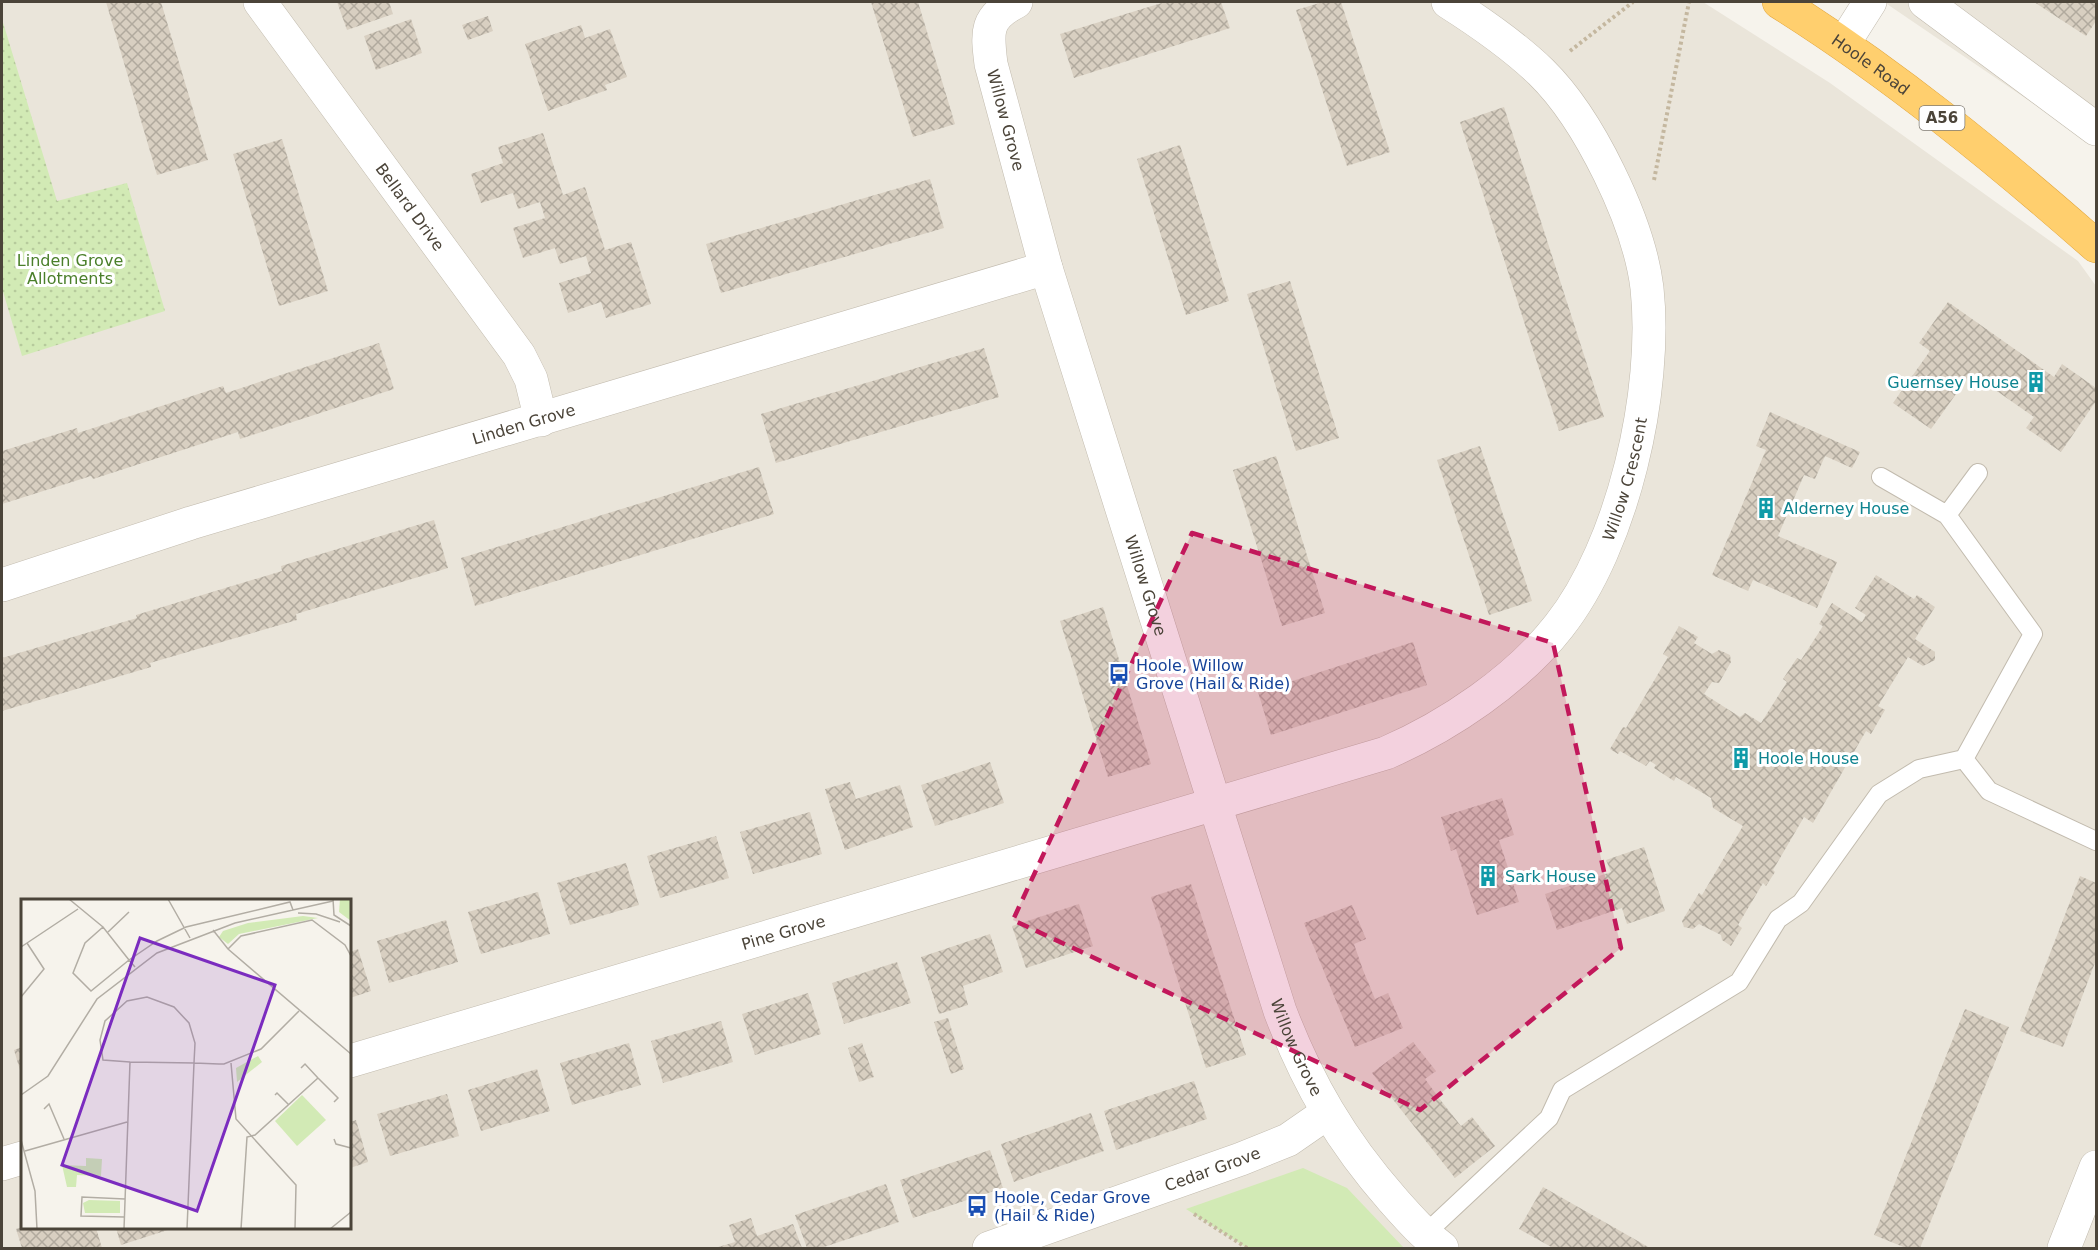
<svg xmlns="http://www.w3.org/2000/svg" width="2098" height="1250" font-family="'DejaVu Sans',sans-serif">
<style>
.residential{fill:#eae5da;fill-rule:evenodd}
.grass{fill:#d2eab5}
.garden{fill:url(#garden-dots)}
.building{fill:url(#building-cross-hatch)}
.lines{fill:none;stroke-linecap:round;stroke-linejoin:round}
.lane-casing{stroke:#c2bbae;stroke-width:20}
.street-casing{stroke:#c2bbae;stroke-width:34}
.highway-casing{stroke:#e0a43c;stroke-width:34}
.path{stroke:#c4b79f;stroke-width:4;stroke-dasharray:3 3;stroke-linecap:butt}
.lane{stroke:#fff;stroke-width:18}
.street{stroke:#fff;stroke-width:33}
.highway{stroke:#ffcf6e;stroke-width:33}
.marked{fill:#c2185b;fill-opacity:0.2;stroke:#c2185b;stroke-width:4.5;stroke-dasharray:12 8;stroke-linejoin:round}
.labels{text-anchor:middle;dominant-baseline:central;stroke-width:6;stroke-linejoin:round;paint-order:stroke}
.shield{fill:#fff;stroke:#817c74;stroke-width:1.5}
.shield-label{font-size:15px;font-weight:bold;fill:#4b4439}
.street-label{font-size:16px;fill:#4b4439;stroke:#fff}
.park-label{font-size:16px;fill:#4a7f2a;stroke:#fff}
.culture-label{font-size:16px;fill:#0d838f;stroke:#fff;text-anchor:start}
.transit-label{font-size:16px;fill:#164399;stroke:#fff;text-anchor:start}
.inset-road{fill:none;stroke:#b2ada4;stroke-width:1.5}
.view{fill:#7b2cbf;fill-opacity:0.15;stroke:#7b2cbf;stroke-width:3}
.inset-edge{fill:none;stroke:#4b4439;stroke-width:3}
</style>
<defs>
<pattern id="garden-dots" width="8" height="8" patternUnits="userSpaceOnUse" patternTransform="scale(1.5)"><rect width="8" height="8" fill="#d2eab5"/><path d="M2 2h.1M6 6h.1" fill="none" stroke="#b6ca9c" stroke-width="1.8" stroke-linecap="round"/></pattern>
<pattern id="building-cross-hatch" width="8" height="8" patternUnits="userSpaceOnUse" patternTransform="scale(1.5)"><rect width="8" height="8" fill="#d8cfc1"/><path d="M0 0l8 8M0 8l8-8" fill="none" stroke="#b1aa9e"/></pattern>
</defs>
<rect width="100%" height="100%" fill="#f6f3ec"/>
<path class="residential" d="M 2,2 L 1703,2 L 1830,83 L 2078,261 L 2096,286 L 2096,1248 L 2,1248 ZM 22,900 L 350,900 L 350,1228 L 22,1228 Z
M 1884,2 L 2096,2 L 2096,146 Z"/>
<path class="grass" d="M 1303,1168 L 1347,1188 L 1404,1248 L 1247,1248 L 1186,1209 Z"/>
<path class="garden" d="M 2,19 L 57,201 L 127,183 L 165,311 L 22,356 L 2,288 Z"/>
<path class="building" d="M 106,2 L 161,2 L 208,160 L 157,175 Z
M 337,2 L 389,2 L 393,14 L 347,30 Z
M 871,2 L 918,2 L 955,124 L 913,137 Z
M 1165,2 L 1221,2 L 1230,28 L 1074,78 L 1060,34 Z
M 1323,2 L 1341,2 L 1390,152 L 1347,166 L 1296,10 Z
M 2034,2 L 2096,2 L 2096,21 L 2086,36 Z
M 488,16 L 493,31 L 468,40 L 462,25 Z
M 411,19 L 422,53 L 376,70 L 364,36 Z
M 581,25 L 585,38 L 610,29 L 627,77 L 605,85 L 607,90 L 548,111 L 525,44 Z
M 1504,107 L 1604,417 L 1559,431 L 1460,122 Z
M 543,133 L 563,195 L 585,187 L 605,250 L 631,242 L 651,304 L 606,318 L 601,302 L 568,313 L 559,283 L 591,273 L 586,256 L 560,264 L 555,248 L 523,258 L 513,228 L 545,218 L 540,202 L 518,209 L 513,193 L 481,203 L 471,174 L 503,163 L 498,147 Z
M 282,139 L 328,291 L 279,306 L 233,154 Z
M 1180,145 L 1229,301 L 1186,315 L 1137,159 Z
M 930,179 L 944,228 L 721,293 L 706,244 Z
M 1290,281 L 1339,438 L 1296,451 L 1247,294 Z
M 1948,302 L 2054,377 L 2062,364 L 2096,388 L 2096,401 L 2061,452 L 2026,428 L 2034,417 L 1971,373 L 1931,429 L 1893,403 L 1930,351 L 1919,343 Z
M 379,343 L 394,389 L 240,439 L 238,432 L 93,479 L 91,476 L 2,504 L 2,451 L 77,428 L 78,433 L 223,386 L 226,393 Z
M 984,348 L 999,397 L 776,463 L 761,414 Z
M 1770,412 L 1860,452 L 1852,468 L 1825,456 L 1815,479 L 1804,475 L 1778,536 L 1837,562 L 1817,608 L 1753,580 L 1748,591 L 1712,575 L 1766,450 L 1756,446 Z
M 1480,446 L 1532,601 L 1489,615 L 1437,460 Z
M 1276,456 L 1325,613 L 1282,626 L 1233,470 Z
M 759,467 L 774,514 L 475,606 L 461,558 Z
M 434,520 L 448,568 L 296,614 L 297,620 L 150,663 L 151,667 L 2,711 L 2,658 L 137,618 L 136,615 L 282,571 L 281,566 Z
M 1876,575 L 1914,599 L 1917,595 L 1935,607 L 1915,639 L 1935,652 L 1935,660 L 1923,666 L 1908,657 L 1878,706 L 1885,710 L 1871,734 L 1866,731 L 1813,823 L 1804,817 L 1773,870 L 1775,872 L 1766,886 L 1763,883 L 1738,925 L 1742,928 L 1731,946 L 1722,940 L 1721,935 L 1699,924 L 1693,929 L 1684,927 L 1682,921 L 1699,893 L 1702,895 L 1743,826 L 1713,808 L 1711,798 L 1676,777 L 1674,781 L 1654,768 L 1656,765 L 1650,761 L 1646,766 L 1620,751 L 1618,754 L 1610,749 L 1623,727 L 1626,728 L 1668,657 L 1663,654 L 1679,626 L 1698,637 L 1694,643 L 1712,654 L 1719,650 L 1730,655 L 1731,662 L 1719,683 L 1712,682 L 1704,694 L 1740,717 L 1745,713 L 1761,723 L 1787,682 L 1783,679 L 1797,658 L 1801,660 L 1823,626 L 1819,624 L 1832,603 L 1862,622 L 1866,615 L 1855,608 Z
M 1103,607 L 1151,764 L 1108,777 L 1060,621 Z
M 1413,642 L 1427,685 L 1271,735 L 1258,692 Z
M 990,762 L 1004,803 L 935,826 L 921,785 Z
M 850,782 L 856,799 L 900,785 L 913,827 L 845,850 L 825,789 Z
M 1502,798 L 1514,835 L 1499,840 L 1519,902 L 1477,915 L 1456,849 L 1451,851 L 1441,817 Z
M 810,812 L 822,854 L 753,874 L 740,832 Z
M 716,836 L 729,878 L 660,898 L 647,856 Z
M 1644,847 L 1665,911 L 1627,924 L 1622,908 L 1557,930 L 1545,894 L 1611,872 L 1606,860 Z
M 626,863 L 639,905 L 570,925 L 557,883 Z
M 2080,876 L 2096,883 L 2096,960 L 2063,1047 L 2020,1031 Z
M 1191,884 L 1246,1055 L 1206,1068 L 1151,897 Z
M 538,892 L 550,934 L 481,954 L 468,912 Z
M 1079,904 L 1093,946 L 1026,968 L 1012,926 Z
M 1352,905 L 1366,939 L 1354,944 L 1363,970 L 1375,999 L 1388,993 L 1403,1028 L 1355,1047 L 1304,923 Z
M 446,920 L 458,962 L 389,983 L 377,941 Z
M 990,934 L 1003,972 L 963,986 L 968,1005 L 939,1014 L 921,957 Z
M 358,949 L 371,991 L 350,998 L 350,952 Z
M 897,962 L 911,1003 L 844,1024 L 832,983 Z
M 808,993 L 821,1034 L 755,1055 L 742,1014 Z
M 1965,1009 L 2009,1027 L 1920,1248 L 1906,1248 L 1874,1235 Z
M 948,1018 L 964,1069 L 951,1074 L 934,1022 Z
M 721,1021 L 733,1062 L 663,1083 L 651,1041 Z
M 1413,1042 L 1436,1071 L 1425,1079 L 1442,1102 L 1461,1126 L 1472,1117 L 1495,1146 L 1455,1178 L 1372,1073 Z
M 629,1043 L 641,1085 L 572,1105 L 560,1063 Z
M 862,1043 L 874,1077 L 859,1082 L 848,1048 Z
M 22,1047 L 22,1077 L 14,1050 Z
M 537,1069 L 550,1111 L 481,1131 L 468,1090 Z
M 1194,1081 L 1207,1119 L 1116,1150 L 1104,1111 Z
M 447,1094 L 459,1136 L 390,1156 L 377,1114 Z
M 1091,1113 L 1104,1151 L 1014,1182 L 1001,1144 Z
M 356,1120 L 368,1162 L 350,1168 L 350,1122 Z
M 990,1150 L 1003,1188 L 913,1218 L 900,1180 Z
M 886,1184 L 899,1222 L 821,1248 L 807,1248 L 795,1215 Z
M 1543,1187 L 1615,1228 L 1650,1248 L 1553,1248 L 1519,1229 Z
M 751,1218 L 757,1236 L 793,1224 L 802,1248 L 715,1248 L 735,1242 L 729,1225 Z
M 22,1227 L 96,1228 L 102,1248 L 22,1248 L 16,1229 Z
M 116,1228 L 174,1228 L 121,1245 Z"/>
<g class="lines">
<defs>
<path id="lane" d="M 1947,515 L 1978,473
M 1964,759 L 1989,791 L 2096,841
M 1424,1235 L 1549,1118 L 1562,1090 L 1739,982 L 1778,919 L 1801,903 L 1879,794 L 1919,769 L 1964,759 L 2033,634 L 1947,515 L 1881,477"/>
<g id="street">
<path id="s1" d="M 260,2 L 519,355 L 531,379 L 541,420"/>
<path id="s2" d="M 1016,2 C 985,18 987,32 991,64 L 1046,268 L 1280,1011 C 1308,1084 1341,1141 1393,1200 C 1409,1218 1423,1234 1442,1248"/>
<path d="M 1925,2 L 2096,129"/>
<path d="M 1844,43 L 1870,2"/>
<path id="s3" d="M 2,585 L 191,523 L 1046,268"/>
<path id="s4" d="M 350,1061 L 1386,753 C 1448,726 1517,680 1559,626 C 1623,545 1658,391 1647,288 C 1639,222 1589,119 1541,72 C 1513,45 1481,23 1448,2"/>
<path d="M 2,1164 L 22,1158"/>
<path id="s5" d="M 989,1248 L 1241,1159 L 1288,1140 L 1327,1113"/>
<path d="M 2064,1248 L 2096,1167"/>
</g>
<g id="highway">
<path id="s6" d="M 1779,2 C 1892,73 1996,158 2096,246"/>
</g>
</defs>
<use href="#lane" class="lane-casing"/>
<use href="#street" class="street-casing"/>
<use href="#highway" class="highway-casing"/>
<path class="path" d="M 1570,51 L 1633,2
M 1654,180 L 1689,2
M 1194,1214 L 1247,1248"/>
<use href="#lane" class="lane"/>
<use href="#street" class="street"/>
<use href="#highway" class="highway"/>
</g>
<path class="marked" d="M 1192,533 L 1553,643 L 1621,948 L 1420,1110 L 1013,920 Z"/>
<defs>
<symbol id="building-bare" viewBox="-9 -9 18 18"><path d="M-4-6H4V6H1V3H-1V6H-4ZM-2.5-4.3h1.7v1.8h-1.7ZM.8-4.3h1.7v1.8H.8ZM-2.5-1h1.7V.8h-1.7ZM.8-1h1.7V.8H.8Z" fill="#0f9aa8" stroke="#fff" stroke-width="2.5" paint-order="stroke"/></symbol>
<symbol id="bus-bare" viewBox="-9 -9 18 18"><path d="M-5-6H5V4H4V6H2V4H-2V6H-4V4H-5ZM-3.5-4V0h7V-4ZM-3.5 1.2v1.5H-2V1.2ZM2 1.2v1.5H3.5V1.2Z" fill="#1a4fb4" stroke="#fff" stroke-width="2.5" paint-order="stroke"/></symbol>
</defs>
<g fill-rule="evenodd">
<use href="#building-bare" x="2021" y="367" width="30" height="30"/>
<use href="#building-bare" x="1751" y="493" width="30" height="30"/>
<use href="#bus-bare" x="1104" y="659" width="30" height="30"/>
<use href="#building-bare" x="1726" y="743" width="30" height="30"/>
<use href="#building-bare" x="1473" y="861" width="30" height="30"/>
<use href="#bus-bare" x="962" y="1191" width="30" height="30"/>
</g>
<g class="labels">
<rect class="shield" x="1919.5" y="106" width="45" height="24" rx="4.5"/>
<g class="shield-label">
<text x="1942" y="118">A56</text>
</g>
<g class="street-label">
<text stroke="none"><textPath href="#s6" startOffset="111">Hoole Road</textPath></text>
<text stroke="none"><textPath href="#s2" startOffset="132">Willow Grove</textPath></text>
<text stroke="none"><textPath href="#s1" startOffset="254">Bellard Drive</textPath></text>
<text stroke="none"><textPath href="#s3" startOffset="546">Linden Grove</textPath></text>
<text stroke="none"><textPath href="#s4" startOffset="1460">Willow Crescent</textPath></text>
<text stroke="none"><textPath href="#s2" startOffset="618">Willow Grove</textPath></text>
<text stroke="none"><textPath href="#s4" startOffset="452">Pine Grove</textPath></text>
<text stroke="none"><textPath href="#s2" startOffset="1104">Willow Grove</textPath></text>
<text stroke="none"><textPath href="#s5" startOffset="237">Cedar Grove</textPath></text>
</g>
<g class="park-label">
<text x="70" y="260">Linden Grove<tspan x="70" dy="18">Allotments</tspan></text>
</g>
<g class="culture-label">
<text x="2019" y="382" text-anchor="end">Guernsey House</text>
<text x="1783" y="508">Alderney House</text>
<text x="1758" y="758">Hoole House</text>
<text x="1505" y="876">Sark House</text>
</g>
<g class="transit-label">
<text x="1136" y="665">Hoole, Willow<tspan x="1136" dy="18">Grove (Hail &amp; Ride)</tspan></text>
<text x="994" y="1197">Hoole, Cedar Grove<tspan x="994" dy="18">(Hail &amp; Ride)</tspan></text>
</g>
</g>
<g transform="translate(21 899)">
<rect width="330" height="330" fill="#f6f3ec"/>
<path d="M 282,17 L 297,19 L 218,35 L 207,45 L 198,38 L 202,32 L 227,24 ZM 237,157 L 241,163 L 216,183 L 215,169 ZM 68,301 L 99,302 L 99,314 L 64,314 L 62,304 Z" fill="#d2eab5"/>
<path d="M 319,0 L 329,0 L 330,22 L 318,13 Z" fill="#d2eab5"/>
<path d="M 281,196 L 305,221 L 276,247 L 254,222 Z" fill="#d2eab5"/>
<path d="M 65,259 L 81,260 L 80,277 L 56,276 L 55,288 L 46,288 L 41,266 L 65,267 Z" fill="#d2eab5"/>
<path class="inset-road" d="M 48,0 L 82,28M 147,0 L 169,39M 312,0 L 313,16 L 330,27M 277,14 L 295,15 L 319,23M 192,31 L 207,50 L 330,155M 87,33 L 108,13M 0,48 L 57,10M 207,50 L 220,37 L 291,21 L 324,46 L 330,57M 114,68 L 108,61 L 82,28 L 64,44 L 52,74 L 70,92 L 108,61 L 136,42 L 165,28 L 269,3 L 272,11M 0,98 L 23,70 L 6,44M 210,164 L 215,220 L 275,286 L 274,330M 280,169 L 284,165 L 297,179M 0,196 L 27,177 L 76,100 L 136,54 L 214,24 L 312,2M 254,196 L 256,194 L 268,206M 23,210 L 28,205 L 43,240M 313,240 L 315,245 L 330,249M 0,241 L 14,292 L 16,330M 4,252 L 106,223M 103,318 L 60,317 L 61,298 L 104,300M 103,330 L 109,163M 166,330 L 173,164 L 174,144 L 168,124 L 153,108 L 126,98 L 106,102 L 84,122 L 79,141 L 82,161 L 109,163 L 173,164 L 198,165 L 203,165 L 240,150 L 278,112M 220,330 L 226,238 L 234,236 L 297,179 L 317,199 L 313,203M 309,330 L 330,313"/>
<path class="view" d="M 119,39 L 254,86 L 176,312 L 41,266 Z"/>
<rect width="330" height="330" class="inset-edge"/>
</g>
<rect width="2098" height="1250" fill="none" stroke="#4b4439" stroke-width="6"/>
</svg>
